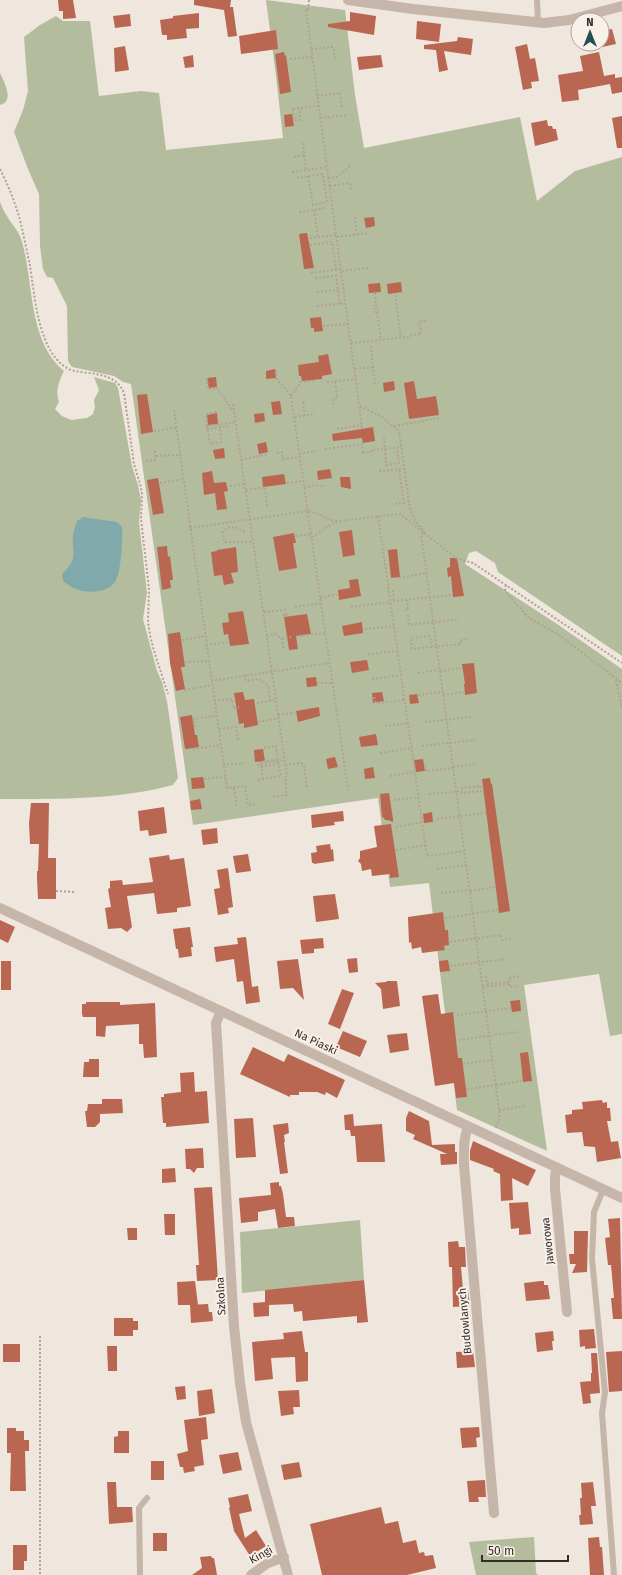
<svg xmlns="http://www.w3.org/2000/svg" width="622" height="1575" font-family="'Fira Sans',sans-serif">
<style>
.green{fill:#b3bd9e}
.water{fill:#7fa9aa}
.building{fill:#b96751}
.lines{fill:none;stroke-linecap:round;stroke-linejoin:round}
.path{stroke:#b2a094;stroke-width:2;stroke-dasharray:2 2;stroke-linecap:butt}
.service{stroke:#c6b6aa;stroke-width:6}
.minor{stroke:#c6b6aa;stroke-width:10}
.tertiary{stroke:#c6b6aa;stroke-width:10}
.labels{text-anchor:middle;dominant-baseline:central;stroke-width:4;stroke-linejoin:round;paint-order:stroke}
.street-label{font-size:11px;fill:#352c29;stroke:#f8f0e9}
</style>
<rect width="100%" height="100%" fill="#efe6dd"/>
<path class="green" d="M 266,0 L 345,10 L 355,95 L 364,148 L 520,117 L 537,201 L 575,171 L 622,157 L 622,656 L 498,572 L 495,563 L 476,551 L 469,553 L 465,564 L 557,624 L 622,669 L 622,1034 L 610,1036 L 599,974 L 524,985 L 547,1151 L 457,1110 L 429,883 L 390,887 L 378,798 L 193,825 L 131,384 L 123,382 L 114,376 L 72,367 L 68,361 L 67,306 L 53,278 L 47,277 L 43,269 L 40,246 L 39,194 L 28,169 L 14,132 L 23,110 L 28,91 L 24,37 L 40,25 L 56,16 L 63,21 L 90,21 L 99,96 L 141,91 L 159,93 L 166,150 L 283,138 L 276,76 Z
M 0,73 C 4,82 15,101 0,105 Z
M 0,202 C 2,207 4,212 7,216 C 12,225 20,232 22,242 C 34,283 28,342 64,371 C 59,381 55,391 59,402 L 55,409 L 62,416 L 71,420 L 87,418 L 93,414 L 95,407 L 94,400 L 99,390 L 94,377 L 115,383 L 118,388 L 132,466 L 138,485 L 141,500 L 139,522 L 147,593 L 143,619 L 157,671 L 162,682 L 167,701 L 178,778 L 173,785 C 117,800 57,799 0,799 Z
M 360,1220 L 364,1280 L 242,1293 L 240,1232 Z
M 534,1537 L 536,1573 L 538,1575 L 476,1575 L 469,1542 Z"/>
<path class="water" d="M 83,517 L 117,522 L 122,527 C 123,538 121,571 116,580 C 109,593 89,594 76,589 C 72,588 67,584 63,581 L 62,574 C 80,557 71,553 73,534 C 74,530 76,525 77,521 Z"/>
<path class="building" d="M 58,0 L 73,0 L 76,18 L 63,19 L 63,11 L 59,11 Z
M 194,0 L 231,0 L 230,7 L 233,7 L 237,36 L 228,37 L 224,10 L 194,5 Z
M 350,12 L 376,16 L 374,35 L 328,27 L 328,24 L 350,21 Z
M 199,13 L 199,28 L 186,29 L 187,38 L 167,40 L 167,35 L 162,35 L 160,20 L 173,18 L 173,16 Z
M 130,14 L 131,26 L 115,28 L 113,16 Z
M 417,21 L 441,24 L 439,42 L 416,39 Z
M 612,29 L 616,44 L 602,47 L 602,31 Z
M 276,30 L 278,49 L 241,54 L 239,36 Z
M 458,37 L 473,39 L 471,55 L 444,51 L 448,70 L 439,72 L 436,50 L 424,49 L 424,45 L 457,41 Z
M 527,44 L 530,59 L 535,58 L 539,81 L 531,82 L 532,88 L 523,90 L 515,47 Z
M 125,46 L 129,70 L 115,72 L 114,48 Z
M 284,52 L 285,56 L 286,55 L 291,92 L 280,94 L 275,54 Z
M 599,52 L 604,76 L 615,74 L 615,78 L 622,77 L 622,92 L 612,94 L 610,84 L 578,90 L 579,100 L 562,102 L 558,75 L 583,71 L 580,56 Z
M 193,55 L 194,67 L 185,68 L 183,57 Z
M 381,55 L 383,67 L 359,70 L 357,57 Z
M 292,114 L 294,126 L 285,127 L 284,115 Z
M 622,116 L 622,148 L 617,148 L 612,118 Z
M 547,120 L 548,126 L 552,126 L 553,129 L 556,129 L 558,140 L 535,146 L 531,123 Z
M 374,217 L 375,226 L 366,228 L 364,218 Z
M 307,233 L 314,268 L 304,269 L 299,234 Z
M 401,282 L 402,292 L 388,294 L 387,284 Z
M 380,283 L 381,292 L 369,293 L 368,284 Z
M 321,317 L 323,331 L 314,332 L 314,328 L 311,328 L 310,318 Z
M 328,354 L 332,374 L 322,376 L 322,379 L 302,381 L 301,376 L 299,376 L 298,365 L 319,362 L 318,356 Z
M 275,369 L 276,378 L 266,379 L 266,371 Z
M 216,377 L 217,387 L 209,388 L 207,378 Z
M 394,381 L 395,390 L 384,392 L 383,383 Z
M 414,381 L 417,399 L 436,396 L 439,415 L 409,419 L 404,383 Z
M 147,394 L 153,432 L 141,434 L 137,395 Z
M 280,401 L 282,414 L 273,415 L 271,402 Z
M 217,413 L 218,424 L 208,425 L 207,415 Z
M 264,413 L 265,421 L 255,423 L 254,414 Z
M 373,427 L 375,441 L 363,443 L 362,438 L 333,441 L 332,434 Z
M 266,442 L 268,452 L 259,454 L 257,444 Z
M 224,448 L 225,458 L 215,459 L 213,450 Z
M 330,469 L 332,478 L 318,480 L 317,471 Z
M 212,471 L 214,483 L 226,482 L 228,491 L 224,492 L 227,509 L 217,510 L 215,493 L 204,495 L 202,473 Z
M 284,474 L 286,484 L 263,487 L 262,477 Z
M 340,477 L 350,477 L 351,489 L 341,487 Z
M 158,478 L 164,513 L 153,515 L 147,480 Z
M 352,530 L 355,555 L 343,557 L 339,532 Z
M 294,533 L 296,543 L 293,543 L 297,568 L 279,571 L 273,537 Z
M 167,546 L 168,557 L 170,556 L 173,580 L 170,580 L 171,588 L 162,590 L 157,547 Z
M 236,547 L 238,572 L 231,573 L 234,583 L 224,585 L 222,575 L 214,576 L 211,552 L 217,551 L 217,550 Z
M 397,549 L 400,577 L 391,578 L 388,550 Z
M 450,558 L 457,558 L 464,596 L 453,597 L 451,576 L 448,577 L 447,568 L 450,567 Z
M 358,579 L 361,596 L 339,600 L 338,590 L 350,588 L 349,580 Z
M 243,611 L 249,644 L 230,646 L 228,634 L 224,635 L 222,623 L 229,622 L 228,613 Z
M 307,614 L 311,634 L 296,636 L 298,649 L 289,650 L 284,617 Z
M 362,622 L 363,633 L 344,636 L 342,626 Z
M 180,632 L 185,667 L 181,667 L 185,689 L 176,691 L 170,663 L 168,634 Z
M 367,660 L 369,670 L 352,673 L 350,662 Z
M 474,663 L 477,693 L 465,695 L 464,684 L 465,684 L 462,664 Z
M 316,677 L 317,686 L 307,687 L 306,678 Z
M 243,692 L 245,700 L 254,699 L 258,725 L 244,728 L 244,723 L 239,724 L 234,693 Z
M 382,692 L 384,701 L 373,703 L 372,693 Z
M 417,694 L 419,703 L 410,704 L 409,695 Z
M 319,707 L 320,716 L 298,722 L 296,711 Z
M 192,715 L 195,735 L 197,735 L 199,747 L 187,749 L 185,749 L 180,717 Z
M 376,734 L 378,745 L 361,747 L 359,737 Z
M 263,749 L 265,761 L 255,762 L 254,750 Z
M 335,757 L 338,767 L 328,769 L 326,759 Z
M 423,759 L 425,771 L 416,772 L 414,760 Z
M 373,767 L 375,778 L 365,779 L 364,769 Z
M 203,777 L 205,788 L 192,789 L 191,778 Z
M 490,778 L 491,784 L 492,784 L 510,911 L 500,913 L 499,913 L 482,779 Z
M 389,793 L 393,819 L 393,822 L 388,820 L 385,820 L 384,818 L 382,817 L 380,794 Z
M 200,799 L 202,809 L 191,810 L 190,801 Z
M 31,803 L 49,803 L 48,858 L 56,858 L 56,899 L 38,899 L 37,878 L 37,871 L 38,871 L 39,844 L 30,844 L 29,823 Z
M 164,807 L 167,833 L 149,836 L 148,830 L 140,831 L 138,811 Z
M 343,811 L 344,821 L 334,822 L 335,825 L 312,828 L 311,815 Z
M 432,812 L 433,822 L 424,823 L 423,814 Z
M 391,824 L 399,877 L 390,878 L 390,874 L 372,876 L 371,869 L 362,871 L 361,864 L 358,861 L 360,858 L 360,851 L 377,847 L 374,826 Z
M 217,828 L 218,843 L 203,845 L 201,830 Z
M 330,844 L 331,850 L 333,849 L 334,861 L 314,864 L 314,863 L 312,863 L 311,853 L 317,852 L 316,846 Z
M 248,854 L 251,871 L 236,873 L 233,856 Z
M 169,855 L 170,860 L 184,858 L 191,906 L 177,908 L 177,912 L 157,914 L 154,893 L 127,896 L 132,927 L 127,932 L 121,928 L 108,929 L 105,908 L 111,907 L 108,889 L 110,888 L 110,881 L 122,880 L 123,885 L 153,882 L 149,858 Z
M 228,868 L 233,907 L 228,908 L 229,913 L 218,915 L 214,889 L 220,888 L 217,870 Z
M 335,894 L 339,919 L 316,922 L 313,896 Z
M 443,912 L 445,930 L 448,930 L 449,945 L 444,946 L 445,950 L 422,953 L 421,947 L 412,949 L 411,942 L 409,943 L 408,917 Z
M 0,920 L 15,927 L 8,943 L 0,939 Z
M 190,927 L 193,947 L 191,947 L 192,956 L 179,958 L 178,949 L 176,949 L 173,929 Z
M 246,937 L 252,987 L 258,986 L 260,1002 L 246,1004 L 243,981 L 237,982 L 234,959 L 216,962 L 214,947 L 238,944 L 237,938 Z
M 323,938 L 324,948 L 314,949 L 314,953 L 302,954 L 300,940 Z
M 357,958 L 358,972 L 349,973 L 347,959 Z
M 298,959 L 304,1000 L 293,988 L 280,989 L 277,961 Z
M 448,960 L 450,971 L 440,972 L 439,961 Z
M 1,961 L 11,961 L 11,990 L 1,990 Z
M 387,981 L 397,981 L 400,1006 L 383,1009 L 381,989 L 375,983 L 386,982 Z
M 342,989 L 354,993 L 340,1029 L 328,1024 Z
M 438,994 L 441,1014 L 453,1012 L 458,1058 L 462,1058 L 467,1097 L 456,1098 L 454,1083 L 435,1086 L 422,996 Z
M 520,1000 L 521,1011 L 512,1012 L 510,1001 Z
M 86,1002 L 120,1002 L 120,1005 L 155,1003 L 157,1057 L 144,1058 L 143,1044 L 139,1044 L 139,1024 L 106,1026 L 105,1037 L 96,1036 L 96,1017 L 83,1017 L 82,1014 L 82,1004 L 86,1004 Z
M 343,1031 L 367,1041 L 360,1057 L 336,1047 Z
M 407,1033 L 409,1050 L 390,1053 L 387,1035 Z
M 253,1047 L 284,1062 L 288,1054 L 345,1080 L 337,1098 L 326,1092 L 325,1095 L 317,1092 L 299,1092 L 299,1095 L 290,1095 L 290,1097 L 240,1074 Z
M 528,1052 L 532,1081 L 523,1082 L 520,1053 Z
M 89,1059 L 99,1059 L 99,1077 L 83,1077 L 84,1062 L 89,1062 Z
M 194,1072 L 195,1092 L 207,1091 L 209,1123 L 166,1127 L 166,1123 L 163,1123 L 161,1097 L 164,1097 L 164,1094 L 181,1092 L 180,1073 Z
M 102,1099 L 122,1099 L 123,1113 L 100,1114 L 100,1122 L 95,1127 L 87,1127 L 85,1111 L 87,1111 L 88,1104 L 102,1104 Z
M 602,1100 L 603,1103 L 607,1102 L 607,1108 L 610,1108 L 611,1121 L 607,1121 L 611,1142 L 618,1141 L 621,1158 L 597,1162 L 595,1147 L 584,1146 L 582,1132 L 567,1133 L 565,1115 L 572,1114 L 572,1110 L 583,1109 L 582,1102 Z
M 409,1111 L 429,1121 L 432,1145 L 455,1144 L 455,1152 L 457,1152 L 457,1164 L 441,1165 L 440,1154 L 447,1154 L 413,1139 L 415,1135 L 406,1131 L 406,1118 Z
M 353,1114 L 354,1126 L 382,1124 L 385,1162 L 357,1162 L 355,1136 L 351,1136 L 350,1130 L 345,1130 L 344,1115 Z
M 253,1118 L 256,1157 L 236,1158 L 234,1119 Z
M 288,1123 L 289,1133 L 284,1135 L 285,1142 L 284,1142 L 288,1173 L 280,1174 L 273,1125 Z
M 473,1141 L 536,1170 L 528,1186 L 512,1178 L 513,1200 L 501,1201 L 500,1174 L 493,1171 L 494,1169 L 470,1160 L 470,1151 Z
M 203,1148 L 204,1168 L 197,1168 L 194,1173 L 190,1169 L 186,1169 L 185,1149 Z
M 175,1168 L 176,1182 L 162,1183 L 162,1169 Z
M 279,1182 L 279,1186 L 281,1186 L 283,1194 L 286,1217 L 294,1217 L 295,1226 L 278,1228 L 275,1209 L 258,1212 L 258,1221 L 241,1223 L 239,1198 L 271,1195 L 270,1183 Z
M 212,1187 L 218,1280 L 197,1281 L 196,1265 L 199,1265 L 194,1188 Z
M 528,1202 L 531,1234 L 519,1235 L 519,1228 L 511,1229 L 509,1203 Z
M 164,1214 L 175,1214 L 175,1235 L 165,1235 Z
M 620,1218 L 622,1319 L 613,1319 L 611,1298 L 614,1298 L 611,1265 L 608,1265 L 605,1238 L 610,1237 L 608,1219 Z
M 127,1228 L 137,1228 L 137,1240 L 128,1240 Z
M 574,1231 L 588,1231 L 587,1272 L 572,1273 L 576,1264 L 570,1264 L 569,1254 L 574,1254 Z
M 458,1241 L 459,1247 L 465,1247 L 466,1267 L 461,1267 L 463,1290 L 468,1290 L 470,1306 L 453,1307 L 452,1267 L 449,1267 L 448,1242 Z
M 364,1280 L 368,1322 L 357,1323 L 357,1316 L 303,1321 L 302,1311 L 294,1312 L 293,1304 L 269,1305 L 269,1316 L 254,1317 L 253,1303 L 265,1302 L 265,1290 Z
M 195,1281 L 198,1305 L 178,1305 L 177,1282 Z
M 541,1281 L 544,1281 L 544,1285 L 548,1285 L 550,1299 L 526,1301 L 524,1283 Z
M 208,1304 L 209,1312 L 212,1312 L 213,1321 L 191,1323 L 190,1305 Z
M 114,1318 L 133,1318 L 133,1321 L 138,1321 L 138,1330 L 133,1330 L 133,1336 L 114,1336 Z
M 594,1329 L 596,1348 L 585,1349 L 585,1346 L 580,1347 L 579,1330 Z
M 302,1331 L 305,1352 L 308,1352 L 308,1381 L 296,1382 L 295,1357 L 271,1358 L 273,1379 L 255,1381 L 252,1342 L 284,1339 L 283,1333 Z
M 553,1331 L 554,1341 L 552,1341 L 553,1350 L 537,1352 L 535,1333 Z
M 3,1344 L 20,1344 L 20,1362 L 3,1362 Z
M 107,1346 L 117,1346 L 117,1371 L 108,1371 Z
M 473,1351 L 475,1367 L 457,1368 L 456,1352 Z
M 622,1351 L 622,1391 L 609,1392 L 606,1352 Z
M 591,1353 L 597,1353 L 600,1393 L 590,1394 L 591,1403 L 583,1404 L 580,1382 L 591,1381 L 591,1373 L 592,1373 Z
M 185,1386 L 186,1399 L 177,1400 L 175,1387 Z
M 212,1389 L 215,1413 L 199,1416 L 197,1391 Z
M 299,1390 L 300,1407 L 293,1407 L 294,1414 L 281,1416 L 278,1391 Z
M 206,1417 L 208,1439 L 201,1440 L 204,1465 L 194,1467 L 195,1471 L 184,1473 L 183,1467 L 180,1467 L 177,1454 L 188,1451 L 184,1420 Z
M 479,1427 L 480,1437 L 476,1438 L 477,1447 L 462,1448 L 460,1428 Z
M 7,1428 L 16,1428 L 16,1431 L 24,1431 L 24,1440 L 29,1440 L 29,1451 L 25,1451 L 26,1491 L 10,1491 L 11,1453 L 7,1453 Z
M 118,1431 L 129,1431 L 129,1453 L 114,1453 L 114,1437 L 118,1436 Z
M 238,1452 L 242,1470 L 223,1474 L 219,1455 Z
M 151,1461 L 164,1461 L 164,1480 L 151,1480 Z
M 299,1462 L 302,1477 L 284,1480 L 281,1465 Z
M 485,1480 L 486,1497 L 478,1497 L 479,1502 L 469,1502 L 467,1481 Z
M 107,1482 L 116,1482 L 117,1507 L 132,1507 L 133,1522 L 109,1524 Z
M 593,1482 L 596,1506 L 591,1506 L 593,1524 L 580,1525 L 579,1515 L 581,1515 L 580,1498 L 582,1498 L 581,1483 Z
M 248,1494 L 252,1511 L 239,1514 L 245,1538 L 256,1530 L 266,1546 L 250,1556 L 234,1531 L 229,1508 L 230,1507 L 228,1498 Z
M 381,1507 L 385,1524 L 398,1521 L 403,1543 L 416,1540 L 419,1553 L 424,1552 L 425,1556 L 433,1555 L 436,1568 L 407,1575 L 322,1575 L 310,1524 Z
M 153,1533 L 167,1533 L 167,1551 L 153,1551 Z
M 599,1537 L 600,1547 L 602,1547 L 604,1575 L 590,1575 L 588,1538 Z
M 13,1545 L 27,1545 L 27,1561 L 24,1561 L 24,1570 L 13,1570 Z
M 211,1556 L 212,1558 L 214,1558 L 217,1575 L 192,1575 L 202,1568 L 200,1557 Z"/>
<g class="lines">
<path class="path" d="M 309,0 L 308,10 L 306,10 L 362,428
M 311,49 L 333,47 L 335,59
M 290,59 L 312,57
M 340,93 L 342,107
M 317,96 L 341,93
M 293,109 L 294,120 L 300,120 L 299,108
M 293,109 L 318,106
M 320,118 L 348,115
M 303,143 L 306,170
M 294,157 L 304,155
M 0,169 C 9,187 16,204 21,224 C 24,237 27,252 30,266 C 35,296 38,356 71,370 C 90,375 115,371 124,393 L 134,464 L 140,484 L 142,494 L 141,519 L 149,589 L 148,623 L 150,635 L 154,651 L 168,694
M 292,172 L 327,167
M 308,176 L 313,205 L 327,202 L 323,174
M 297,178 L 323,174
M 328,178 L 337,177 L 350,166
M 330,186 L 348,183 L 350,184 L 351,191
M 314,210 L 318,237
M 299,212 L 325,208
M 355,217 L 357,234
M 337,237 L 368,233
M 310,238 L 337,235
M 310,245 L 332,242 L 336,269
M 342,271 L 368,268
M 311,273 L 341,269
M 315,278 L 336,276 L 340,304
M 317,292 L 338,290
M 375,293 L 376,307
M 395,295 L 401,338
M 317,306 L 345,303
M374 310a2 2 0 1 1 4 0a2 2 0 1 1-4 0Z
M 377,312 L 381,340
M 323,326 L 348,324
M 351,343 L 409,337 L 412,335 L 421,334 L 419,322 L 428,320
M 371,346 L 375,386
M 355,369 L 373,367
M 276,370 L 277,379 L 291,396 L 348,790
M 207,378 L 208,389 L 217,388 L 233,411
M 327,382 L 356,379
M 291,396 L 301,382 L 314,381
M 303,402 L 305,416
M 233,404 L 287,776 L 285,777 L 287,795 L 272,797
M 333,405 L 333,399 L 337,398 L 335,381
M 360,406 L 382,417 L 399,431 L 410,509 L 415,521 L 425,533
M 174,410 L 227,788 L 245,786 L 248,805 L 257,804
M 216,412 L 206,414 L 207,426 L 236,422
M 295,417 L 313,414
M 207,426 L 210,444 L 221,442 L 220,424
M 394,426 L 439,418
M 207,429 L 230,426
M 337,429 L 362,425
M 154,431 L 176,428
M 384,437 L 386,465 L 399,463 L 397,448
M 325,449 L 362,444 L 363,455
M 277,453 L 282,452 L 283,459 L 299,457
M 363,453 L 371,452 L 371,450 L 402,447
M 299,454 L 316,451
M 156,456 L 180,455
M 241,460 L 268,454
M 146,461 L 155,460 L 155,450
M 379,471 L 405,469
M 160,483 L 183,479
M 287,483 L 303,481
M 230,486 L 245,484
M 304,488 L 316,485 L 321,486 L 325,486
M 246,490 L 265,487 L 267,506
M 395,504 L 404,503 L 399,469
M 378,516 L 427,856 L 465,851
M 190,528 L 307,511 C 318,512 326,520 337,521
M 245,532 C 237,527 231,525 223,531 L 224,542 L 252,542
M 423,533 L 421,535 L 424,555 L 453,767 L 500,1117 L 496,1128
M 296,536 L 312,534
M 312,537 L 335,522 L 365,518 L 400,514 L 456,558 L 473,563 L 622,663
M 399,578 L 426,573
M 506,585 L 505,591 L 529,618 L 559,635 L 622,683
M 393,590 L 394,601
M 320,598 L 337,594
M 393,601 L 452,595
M 295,607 L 321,603
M 351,607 L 390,602
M 405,610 L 408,610 L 407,600
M 264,612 L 285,610 L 286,615
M 283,615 L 288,615
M 408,615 L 409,625 L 459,619
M 365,629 L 394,626
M 267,636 L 275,634 L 282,639 L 284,650
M 299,636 L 325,633
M 282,639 L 291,637
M 182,640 L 205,636
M 206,645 L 229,642
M 410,649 L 461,644 L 460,640 L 467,639
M 412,649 L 411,638 L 430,636 L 432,647
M 368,654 L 398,651
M 185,662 L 208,661
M 440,671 L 461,668
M 418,673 L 439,670
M 245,675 L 246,681 L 259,679 L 268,685 L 270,701
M 372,679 L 401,675
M 616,680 L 622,708
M 211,681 L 329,663
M 317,683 L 332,683
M 184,690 L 212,685
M 418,695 L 443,692
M 443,695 L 464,692
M 374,697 L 376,703 L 405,700
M 214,701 L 232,699 L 233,708 L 239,707
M 257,703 L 276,700
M 278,715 L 295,713
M 258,722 L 279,718
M 425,722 L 471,717
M 385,726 L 408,723
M 195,727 L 193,719 L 216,716
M 219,729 L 236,727 L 238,740
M 422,746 L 475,740
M 193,749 L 221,745
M 380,753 L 412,748
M 223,765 L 244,763
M 257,765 L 284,760
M 285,765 L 301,763 L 304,765 L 307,789
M 425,765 L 426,771 L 454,768
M 261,767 L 279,764
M 453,767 L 476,764
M 390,776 L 415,772
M 204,779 L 225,777
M 263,779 L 260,762 L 279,759
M 258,780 L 281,776 L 276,746 L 262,748
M 480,786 L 481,791 L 462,793 L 462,788 Z
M 234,788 L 237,807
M 429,794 L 462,791
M 394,800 L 419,797
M 437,819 L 486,813
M 396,827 L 422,822
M 396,850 L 425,845
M 437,869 L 467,865
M 56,891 L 76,892
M 470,891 L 495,887
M 441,893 L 470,890
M 445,918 L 498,910
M 450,942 L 501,935 L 502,940 L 513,938
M 450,966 L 506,959
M 486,976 L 487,985
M 519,976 L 509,978 L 510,987 L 519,986
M 487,984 L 509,982
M 483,987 L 510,984
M 457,1015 L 510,1008
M 459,1040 L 517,1032
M 463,1064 L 492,1060
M 496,1085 L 522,1081
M 467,1089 L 496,1085
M 499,1110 L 526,1106
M 40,1336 L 40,1575"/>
<path class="service" d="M 537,0 L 538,23
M 603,1190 L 594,1212 L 592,1259 L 605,1392 L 602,1413 L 614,1575
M 140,1575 L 139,1508 L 147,1498"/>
<path class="minor" d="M 348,0 L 413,9 L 544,23 L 569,20 L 622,6
M 221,1011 L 216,1023 L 234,1326 L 240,1383 L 246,1422 L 288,1575
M 468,1127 C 463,1140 464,1152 464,1165 L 494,1513
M 557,1168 L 555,1176 L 555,1189 L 567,1312
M 251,1575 L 268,1563 L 284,1557"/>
<path class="tertiary" d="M 0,908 L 622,1198"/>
</g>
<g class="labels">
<g class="street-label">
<text transform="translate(316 1042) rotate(25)">Na Piaski</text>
<text transform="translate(548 1241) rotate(-96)">Jaworowa</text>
<text transform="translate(221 1296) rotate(-93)">Szkolna</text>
<text transform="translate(465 1321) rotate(-95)">Budowlanych</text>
<text transform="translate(261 1555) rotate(-29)">Kingi</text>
</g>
</g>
<g transform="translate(590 32)"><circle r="19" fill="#f8f0e9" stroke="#aaa29c"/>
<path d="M0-3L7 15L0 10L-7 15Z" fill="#225052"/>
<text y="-6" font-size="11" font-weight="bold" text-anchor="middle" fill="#352c29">N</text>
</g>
<path d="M482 1555v6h86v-6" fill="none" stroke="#352c29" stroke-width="2"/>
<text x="488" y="1555" font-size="12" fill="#352c29" stroke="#f8f0e9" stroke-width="3" paint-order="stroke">50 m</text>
</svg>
